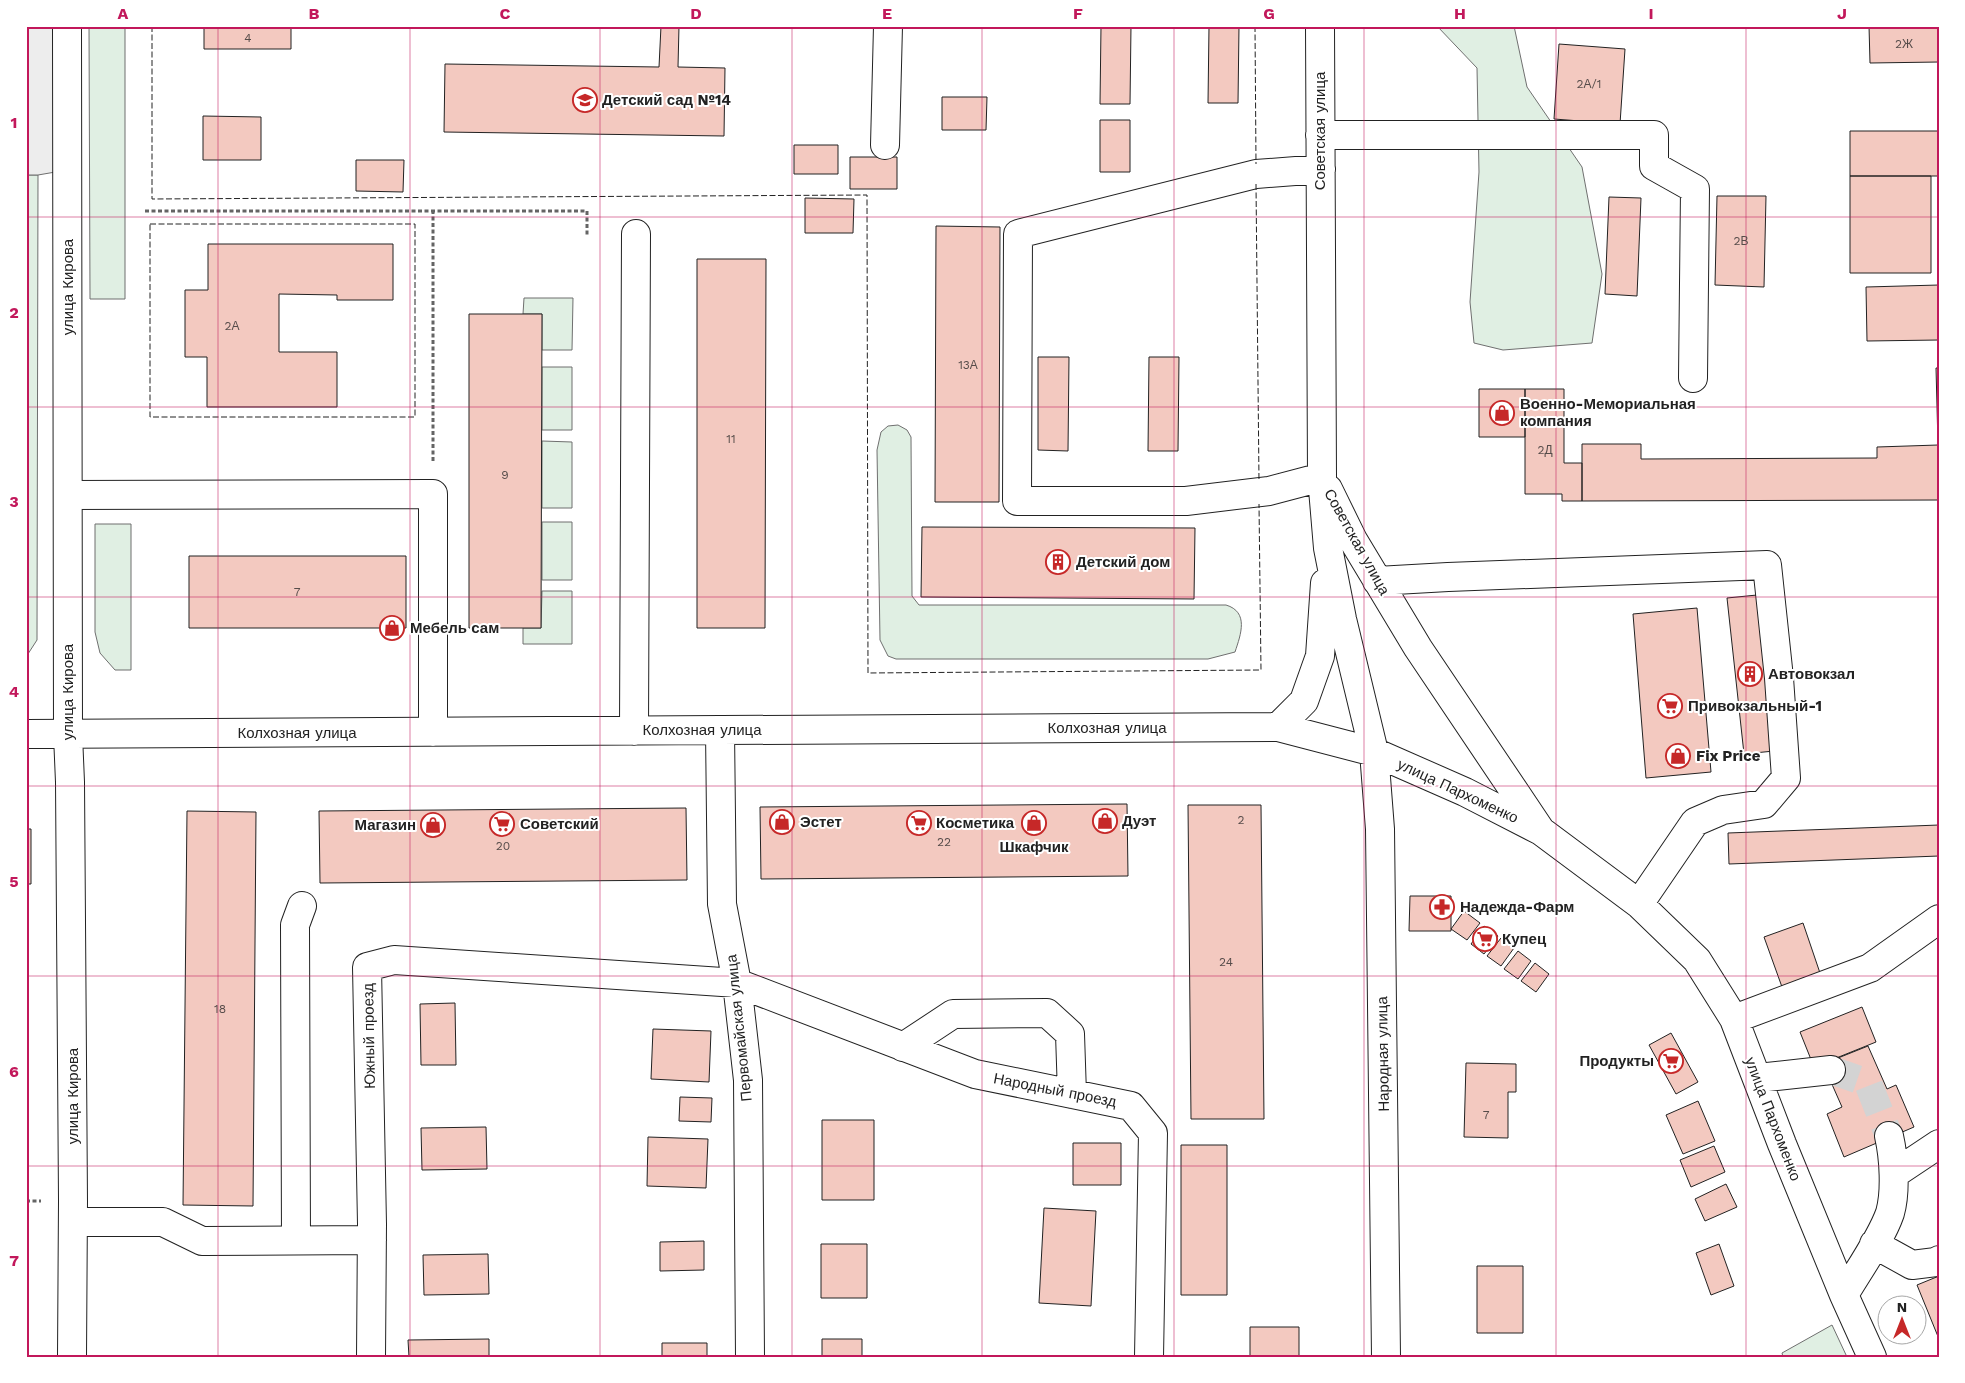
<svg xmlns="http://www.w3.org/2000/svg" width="1965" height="1383" font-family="'Work Sans',sans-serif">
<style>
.green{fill:#e0efe3;stroke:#6f6f6f}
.parking{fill:#ededed;stroke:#6f6f6f}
.building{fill:#f3c9c0;stroke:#222}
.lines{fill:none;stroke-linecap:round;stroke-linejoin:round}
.minor-tunnel{stroke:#d3d3d3;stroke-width:28;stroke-dasharray:28 14;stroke-linecap:butt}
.minor-casing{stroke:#222;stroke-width:30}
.path{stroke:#646464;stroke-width:3;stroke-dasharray:4 2.5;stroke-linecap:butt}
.minor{stroke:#fff;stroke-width:28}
.fence{stroke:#222;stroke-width:1;stroke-dasharray:6 2.5;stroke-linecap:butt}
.grid{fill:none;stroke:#c2185b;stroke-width:1;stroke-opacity:0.55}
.labels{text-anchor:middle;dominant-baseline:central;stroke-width:4;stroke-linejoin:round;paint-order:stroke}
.number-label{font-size:12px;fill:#564c4a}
.poi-label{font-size:15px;font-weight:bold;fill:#222;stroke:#fff;text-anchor:start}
.street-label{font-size:15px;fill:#222;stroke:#fff}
.neatline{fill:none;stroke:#c2185b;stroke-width:2}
.grid-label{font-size:16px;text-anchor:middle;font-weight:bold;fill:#c2185b}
</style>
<rect width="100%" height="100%" fill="#fff"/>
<path class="green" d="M 89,26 L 125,26 L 125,299 L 90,299 Z
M 1437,26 L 1514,26 L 1527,87 L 1582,167 L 1602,274 L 1592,343 L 1503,350 L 1474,343 L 1470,302 L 1479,172 L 1477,68 Z
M 26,175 L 38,175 L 37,640 L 26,657 Z
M 524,298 L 573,298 L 572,350 L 542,350 L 542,314 L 523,314 Z
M 542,367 L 572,367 L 572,430 L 542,430 Z
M 898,425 L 907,430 L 911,437 L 912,596 L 919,605 L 1226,605 C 1249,612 1241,634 1235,652 L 1208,659 L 896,659 L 888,656 L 880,640 L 877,450 L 881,432 L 888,426 Z
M 542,441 L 572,442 L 572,508 L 542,508 Z
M 542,522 L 572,522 L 572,580 L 542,580 Z
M 95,524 L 131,524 L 131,670 L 115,670 L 100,653 L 95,632 Z
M 542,591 L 572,591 L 572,644 L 523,644 L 523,628 L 541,628 Z
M 1832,1325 L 1847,1357 L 1783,1357 L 1782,1353 Z"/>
<path class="parking" d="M 26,26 L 67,26 L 67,170 L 38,175 L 26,175 Z"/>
<path class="building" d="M 204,26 L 291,26 L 291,49 L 204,49 Z
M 661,26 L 679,26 L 678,67 L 725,68 L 724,136 L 444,132 L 445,64 L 659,67 Z
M 1101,26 L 1131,26 L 1130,104 L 1100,104 Z
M 1209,26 L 1239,26 L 1238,103 L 1208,103 Z
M 1869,26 L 1939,26 L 1939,62 L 1870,63 Z
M 1559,44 L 1625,49 L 1620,124 L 1554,119 Z
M 942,97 L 987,97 L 986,130 L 942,130 Z
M 203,116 L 261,117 L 261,160 L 203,160 Z
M 1100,120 L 1130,120 L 1130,172 L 1100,172 Z
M 1850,131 L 1939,131 L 1939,176 L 1850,176 Z
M 794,145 L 838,145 L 838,174 L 794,174 Z
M 850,157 L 897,157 L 897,189 L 850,189 Z
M 356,160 L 404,160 L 403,192 L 356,191 Z
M 1850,176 L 1931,176 L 1931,273 L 1850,273 Z
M 1717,196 L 1766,196 L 1764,287 L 1715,285 Z
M 1609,197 L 1641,198 L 1637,296 L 1605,294 Z
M 805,198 L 854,199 L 853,233 L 805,233 Z
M 936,226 L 1000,227 L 999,502 L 935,502 Z
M 208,244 L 393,244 L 393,300 L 337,300 L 337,295 L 279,294 L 279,352 L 337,352 L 337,407 L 207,407 L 207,357 L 185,357 L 185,290 L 208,290 Z
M 697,259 L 766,259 L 765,628 L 697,628 Z
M 1939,285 L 1939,340 L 1867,341 L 1866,287 Z
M 469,314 L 542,314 L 541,628 L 469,628 Z
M 1038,357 L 1069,357 L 1068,451 L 1038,450 Z
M 1149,357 L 1179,357 L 1178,451 L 1148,451 Z
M 1936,368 L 1939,368 L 1939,500 L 1582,501 L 1582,444 L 1641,444 L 1641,459 L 1877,458 L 1877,447 L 1938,445 Z
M 1479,389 L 1525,389 L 1525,437 L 1479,437 Z
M 1525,389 L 1564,389 L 1564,463 L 1582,463 L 1582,501 L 1562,501 L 1562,494 L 1525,494 Z
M 922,527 L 1195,528 L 1194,599 L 921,597 Z
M 189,556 L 406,556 L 406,628 L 189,628 Z
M 1757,595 L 1774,751 L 1744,754 L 1727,598 Z
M 1697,608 L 1711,772 L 1646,778 L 1633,614 Z
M 1127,804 L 1128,876 L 761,879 L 760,807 Z
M 1188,805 L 1261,805 L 1264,1119 L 1191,1119 Z
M 686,808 L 687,880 L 320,883 L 319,811 Z
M 187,811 L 256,812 L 253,1206 L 183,1205 Z
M 1939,825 L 1939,856 L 1729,864 L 1728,833 Z
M 26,829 L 31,829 L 31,884 L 26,884 Z
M 1410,896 L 1451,896 L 1451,931 L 1409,931 Z
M 1464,911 L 1480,923 L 1467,940 L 1451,929 Z
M 1803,923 L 1820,973 L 1782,987 L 1764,937 Z
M 1484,926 L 1498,936 L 1484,954 L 1471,944 Z
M 1501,938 L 1514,948 L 1501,966 L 1487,956 Z
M 1518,951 L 1531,961 L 1518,979 L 1504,969 Z
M 1535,963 L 1549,974 L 1536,992 L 1521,981 Z
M 455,1003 L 456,1065 L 421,1065 L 420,1004 Z
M 1862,1007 L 1876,1042 L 1814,1067 L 1800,1032 Z
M 653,1029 L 711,1031 L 709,1082 L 651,1079 Z
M 1671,1033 L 1698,1082 L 1676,1094 L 1649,1045 Z
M 1868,1046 L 1887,1089 L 1896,1085 L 1914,1127 L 1844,1157 L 1827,1114 L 1842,1107 L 1823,1064 Z
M 1466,1063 L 1516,1064 L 1516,1092 L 1508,1092 L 1508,1138 L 1464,1137 Z
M 680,1097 L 712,1098 L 711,1122 L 679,1121 Z
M 1698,1101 L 1715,1141 L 1683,1154 L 1666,1115 Z
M 822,1120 L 874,1120 L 874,1200 L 822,1200 Z
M 486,1127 L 487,1169 L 422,1170 L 421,1128 Z
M 648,1137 L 708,1139 L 706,1188 L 647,1186 Z
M 1073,1143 L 1121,1143 L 1121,1185 L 1073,1185 Z
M 1181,1145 L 1227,1145 L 1227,1295 L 1181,1295 Z
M 1714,1146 L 1725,1172 L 1691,1187 L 1680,1160 Z
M 1726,1184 L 1737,1207 L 1705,1221 L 1695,1199 Z
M 1044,1208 L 1096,1211 L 1091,1306 L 1039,1303 Z
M 704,1241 L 704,1270 L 660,1271 L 660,1242 Z
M 821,1244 L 867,1244 L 867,1298 L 821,1298 Z
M 1719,1244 L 1734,1286 L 1711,1295 L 1696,1253 Z
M 488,1254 L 489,1294 L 424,1295 L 423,1255 Z
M 1477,1266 L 1523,1266 L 1523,1333 L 1477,1333 Z
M 1939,1276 L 1939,1339 L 1917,1285 Z
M 1250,1327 L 1299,1327 L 1299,1357 L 1250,1357 Z
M 489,1339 L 489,1357 L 409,1357 L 408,1340 Z
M 822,1339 L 862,1339 L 862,1357 L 822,1357 Z
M 662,1343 L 707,1343 L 707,1357 L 662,1357 Z"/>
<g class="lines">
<path class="minor-tunnel" d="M 1831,1070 L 1868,1083 L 1889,1136"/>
<defs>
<path id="minor" d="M 67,26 L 68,735 L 70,782 L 73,1201 L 72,1357
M 1320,26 L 1322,477 L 1328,548 L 1342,619 L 1374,752 L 1380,829 L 1386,1357
M 1320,135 L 1654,135 L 1654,166 L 1695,189 L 1693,378
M 885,145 L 888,26
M 1321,169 L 1256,174 L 1018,234 L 1017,501 L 1186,501 L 1269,491 L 1322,477
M 1328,489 L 1353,540 L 1418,648 L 1541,831 L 1639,904 L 1697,960 L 1734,1019 L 1782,1144 L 1844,1295 L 1872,1357
M 68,495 L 433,494 L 433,732
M 1377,581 L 1448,577 L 1767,565 L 1779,678 L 1786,778 L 1764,804 L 1723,810 L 1695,822 L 1639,904
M 1278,727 L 1304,701 L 1320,656 L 1325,583
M 720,730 L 722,904 L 737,983 L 748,1080 L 750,1357
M 634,731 L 636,234
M 26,734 L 1278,727 L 1374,752 L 1465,792 L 1541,831
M 1734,1019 L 1870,968 L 1939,919
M 903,1047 L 953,1014 L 1047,1013 L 1070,1034 L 1072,1094
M 1758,1078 L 1831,1070
M 1894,1174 L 1939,1144
M 73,1222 L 163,1222 L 202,1241 L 372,1240
M 296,1240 L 295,925 L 302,906
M 1874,1244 L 1912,1265 L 1936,1262 L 1939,1260
M 1844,1295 C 1858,1271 1881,1239 1890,1213 C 1896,1192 1894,1158 1889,1136
M 371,1357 L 372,1224 L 367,967 L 394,960 L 737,983 L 975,1074 L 1131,1106 L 1153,1133 L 1149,1357"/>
</defs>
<use href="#minor" class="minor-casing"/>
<path class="path" d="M 145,211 L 587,211 L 587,235
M 433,461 L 433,211
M 26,1201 L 41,1201"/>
<use href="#minor" class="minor"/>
<path class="fence" d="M 152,26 L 152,199 L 867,195 L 868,673 L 1261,670 L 1259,504
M 1255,26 L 1256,164
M 1256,184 L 1259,481
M 150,224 L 415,224 L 415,417 L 150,417 Z"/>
</g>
<path class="grid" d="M 218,26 L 218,1357M 410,26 L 410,1357M 600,26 L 600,1357M 792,26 L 792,1357M 982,26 L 982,1357M 1174,26 L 1174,1357M 1364,26 L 1364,1357M 1556,26 L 1556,1357M 1746,26 L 1746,1357M 26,217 L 1939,217M 26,407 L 1939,407M 26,597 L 1939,597M 26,786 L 1939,786M 26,976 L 1939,976M 26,1166 L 1939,1166"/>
<defs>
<symbol id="school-ring" viewBox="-11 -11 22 22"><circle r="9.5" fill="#fff" stroke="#c62828" stroke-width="1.5"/><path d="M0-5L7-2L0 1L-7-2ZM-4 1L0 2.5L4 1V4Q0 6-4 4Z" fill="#c62828"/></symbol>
<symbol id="shop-ring" viewBox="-11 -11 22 22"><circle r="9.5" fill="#fff" stroke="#c62828" stroke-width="1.5"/><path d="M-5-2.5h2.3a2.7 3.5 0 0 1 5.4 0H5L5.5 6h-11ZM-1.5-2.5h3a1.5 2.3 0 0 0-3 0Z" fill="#c62828"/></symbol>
<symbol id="building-ring" viewBox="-11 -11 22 22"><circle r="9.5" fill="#fff" stroke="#c62828" stroke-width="1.5"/><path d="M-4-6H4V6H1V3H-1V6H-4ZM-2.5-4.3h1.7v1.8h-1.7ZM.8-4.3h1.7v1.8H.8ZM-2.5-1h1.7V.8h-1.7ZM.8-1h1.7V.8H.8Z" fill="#c62828"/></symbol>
<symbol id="supermarket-ring" viewBox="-11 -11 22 22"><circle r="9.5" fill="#fff" stroke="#c62828" stroke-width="1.5"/><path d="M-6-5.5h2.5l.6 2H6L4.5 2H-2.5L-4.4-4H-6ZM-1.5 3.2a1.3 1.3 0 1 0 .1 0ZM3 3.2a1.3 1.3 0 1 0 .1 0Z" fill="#c62828"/></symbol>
<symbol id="pharmacy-ring" viewBox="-11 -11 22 22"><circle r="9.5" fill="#fff" stroke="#c62828" stroke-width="1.5"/><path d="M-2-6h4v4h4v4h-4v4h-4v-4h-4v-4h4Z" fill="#c62828"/></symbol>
</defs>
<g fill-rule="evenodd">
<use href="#school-ring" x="571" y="86" width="28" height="28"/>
<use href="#shop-ring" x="1488" y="399" width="28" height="28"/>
<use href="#building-ring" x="1044" y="548" width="28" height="28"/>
<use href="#shop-ring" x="378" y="614" width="28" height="28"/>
<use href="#building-ring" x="1736" y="660" width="28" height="28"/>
<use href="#supermarket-ring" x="1656" y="692" width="28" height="28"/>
<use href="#shop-ring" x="1664" y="742" width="28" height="28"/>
<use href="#shop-ring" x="1091" y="807" width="28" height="28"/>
<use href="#shop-ring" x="768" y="808" width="28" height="28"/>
<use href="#supermarket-ring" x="905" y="809" width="28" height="28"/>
<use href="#shop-ring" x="1020" y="809" width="28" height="28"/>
<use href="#supermarket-ring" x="488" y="810" width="28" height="28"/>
<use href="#shop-ring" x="419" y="811" width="28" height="28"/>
<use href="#pharmacy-ring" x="1428" y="893" width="28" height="28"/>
<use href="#supermarket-ring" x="1471" y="925" width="28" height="28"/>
<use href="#supermarket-ring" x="1657" y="1047" width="28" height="28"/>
</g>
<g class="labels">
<g class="number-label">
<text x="248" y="38">4</text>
<text x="1904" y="44">2Ж</text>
<text x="1589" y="84">2А/1</text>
<text x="1741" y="241">2В</text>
<text x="232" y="326">2А</text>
<text x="968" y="365">13А</text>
<text x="731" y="439">11</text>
<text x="1545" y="450">2Д</text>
<text x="505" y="475">9</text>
<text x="297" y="592">7</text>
<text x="1241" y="820">2</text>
<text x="944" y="842">22</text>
<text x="503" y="846">20</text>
<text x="1226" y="962">24</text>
<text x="220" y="1009">18</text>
<text x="1486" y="1115">7</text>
</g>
<g class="poi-label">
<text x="602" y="100">Детский сад №14</text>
<text x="1520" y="404">Военно-Мемориальная<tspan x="1520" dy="17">компания</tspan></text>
<text x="1076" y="562">Детский дом</text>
<text x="410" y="628">Мебель сам</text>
<text x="1768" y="674">Автовокзал</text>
<text x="1688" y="706">Привокзальный-1</text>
<text x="1696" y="756">Fix Price</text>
<text x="1122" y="821">Дуэт</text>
<text x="800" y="822">Эстет</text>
<text x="936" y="823">Косметика</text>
<text x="520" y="824">Советский</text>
<text x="416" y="825" text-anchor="end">Магазин</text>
<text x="1034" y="847" text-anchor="middle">Шкафчик</text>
<text x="1460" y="907">Надежда-Фарм</text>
<text x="1502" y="939">Купец</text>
<text x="1654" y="1061" text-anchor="end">Продукты</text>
</g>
<g class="street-label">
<text transform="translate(1320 131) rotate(-90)">Советская улица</text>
<text transform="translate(68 287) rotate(-90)">улица Кирова</text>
<text transform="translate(1357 542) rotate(61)">Советская улица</text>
<text transform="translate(68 692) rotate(-90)">улица Кирова</text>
<text x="1107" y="728">Колхозная улица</text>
<text x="702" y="730">Колхозная улица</text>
<text x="297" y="733">Колхозная улица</text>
<text transform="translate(1458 791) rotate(25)">улица Пархоменко</text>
<text transform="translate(739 1028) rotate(-96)">Первомайская улица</text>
<text transform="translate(369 1036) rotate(-91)">Южный проезд</text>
<text transform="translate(1383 1054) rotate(-91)">Народная улица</text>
<text transform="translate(1055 1090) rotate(11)">Народный проезд</text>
<text transform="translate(73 1096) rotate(-90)">улица Кирова</text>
<text transform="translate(1773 1119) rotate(69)">улица Пархоменко</text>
</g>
</g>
<rect width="1965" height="1383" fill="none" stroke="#ffffff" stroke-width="55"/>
<g transform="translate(1902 1320)"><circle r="24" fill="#ffffff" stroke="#a7a7a7"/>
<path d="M0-4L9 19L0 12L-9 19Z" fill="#c62828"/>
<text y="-8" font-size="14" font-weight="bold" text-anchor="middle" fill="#222222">N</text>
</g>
<rect x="28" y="28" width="1910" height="1328" class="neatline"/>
<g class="grid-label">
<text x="123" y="19">A</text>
<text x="314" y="19">B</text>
<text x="505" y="19">C</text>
<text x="696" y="19">D</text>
<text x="887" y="19">E</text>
<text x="1078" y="19">F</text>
<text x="1269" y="19">G</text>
<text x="1460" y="19">H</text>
<text x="1651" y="19">I</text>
<text x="1842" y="19">J</text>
<text x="14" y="128">1</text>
<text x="14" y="318">2</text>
<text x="14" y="507">3</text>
<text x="14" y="697">4</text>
<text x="14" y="887">5</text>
<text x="14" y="1077">6</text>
<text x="14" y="1266">7</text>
</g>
</svg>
